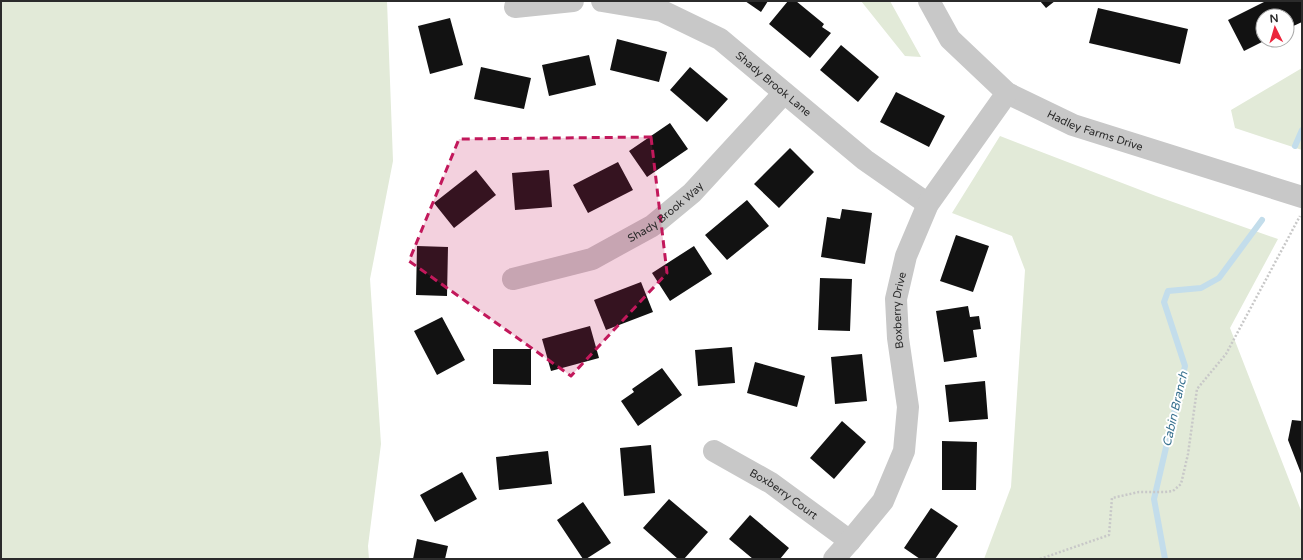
<svg xmlns="http://www.w3.org/2000/svg" width="1303" height="560" font-family="'Varela Round',sans-serif">
<style>
.green{fill:#e2ead8}
.lines{fill:none;stroke-linecap:round;stroke-linejoin:round}
.stream{stroke:#c3ddeb;stroke-width:6}
.building{fill:#121212}
.path{stroke:#c8c8c8;stroke-width:2.5;stroke-dasharray:2 2;stroke-linecap:butt}
.minor{stroke:#c8c8c8;stroke-width:22}
.marked{fill:#c2185b;fill-opacity:0.2;stroke:#c2185b;stroke-width:3;stroke-dasharray:8 5;stroke-linejoin:round}
.labels{text-anchor:middle;dominant-baseline:central;stroke-width:4;stroke-linejoin:round;paint-order:stroke}
.street-label{font-size:11px;fill:#2b2b2b;stroke:#fff}
.water-label{font-size:12px;font-style:italic;fill:#38718f;stroke:#fff}
</style>
<rect width="100%" height="100%" fill="#fff"/>
<path class="green" d="M 1,1 L 387,1 L 393,161 L 370,279 L 381,444 L 368,546 L 369,559 L 1,559 Z
M 861,1 L 890,1 L 921,57 L 905,56 Z
M 1302,68 L 1302,150 L 1235,128 L 1231,110 Z
M 1000,136 L 1156,196 L 1278,239 L 1230,328 L 1302,513 L 1302,559 L 984,559 L 1011,487 L 1025,270 L 1012,236 L 952,213 Z"/>
<g class="lines">
<path class="stream" d="M 1295,146 L 1302,130
M 1165,559 L 1154,499 L 1185,366 L 1164,302 L 1168,291 L 1201,288 L 1219,278 L 1262,220"/>
</g>
<path class="building" d="M 745,1 L 768,1 L 761,12 Z
M 788,1 L 796,1 L 824,24 L 822,27 L 831,33 L 810,58 L 769,24 Z
M 1040,1 L 1055,1 L 1046,8 Z
M 1266,1 L 1302,1 L 1302,22 L 1287,29 L 1287,16 L 1263,16 L 1263,40 L 1266,40 L 1244,51 L 1228,20 Z
M 1098,8 L 1188,29 L 1180,64 L 1089,43 Z
M 450,18 L 463,65 L 430,74 L 418,26 Z
M 617,39 L 667,52 L 659,82 L 610,70 Z
M 841,45 L 879,77 L 858,102 L 820,70 Z
M 589,55 L 596,85 L 549,96 L 542,65 Z
M 481,67 L 531,78 L 524,109 L 474,99 Z
M 690,67 L 728,99 L 707,122 L 670,90 Z
M 896,92 L 945,116 L 929,147 L 880,122 Z
M 670,123 L 688,149 L 647,177 L 629,151 Z
M 790,148 L 814,172 L 779,208 L 754,184 Z
M 618,162 L 633,190 L 588,213 L 573,185 Z
M 476,170 L 496,195 L 454,228 L 434,203 Z
M 549,170 L 552,207 L 515,210 L 512,173 Z
M 747,200 L 769,226 L 727,260 L 705,235 Z
M 842,209 L 872,213 L 865,264 L 821,257 L 827,217 L 840,219 Z
M 956,235 L 989,246 L 973,292 L 940,281 Z
M 417,246 L 448,247 L 447,296 L 416,295 Z
M 694,246 L 712,274 L 670,301 L 652,273 Z
M 820,278 L 852,279 L 850,331 L 818,330 Z
M 641,282 L 653,312 L 606,330 L 594,300 Z
M 968,306 L 970,317 L 979,316 L 981,329 L 973,330 L 977,357 L 944,362 L 936,311 Z
M 442,317 L 465,360 L 437,375 L 414,331 Z
M 590,326 L 599,358 L 551,371 L 542,339 Z
M 732,347 L 735,383 L 698,386 L 695,350 Z
M 493,349 L 531,349 L 531,385 L 493,384 Z
M 862,354 L 867,401 L 835,404 L 831,357 Z
M 755,362 L 805,376 L 797,407 L 747,393 Z
M 662,368 L 682,395 L 638,426 L 621,401 L 634,392 L 632,389 Z
M 985,381 L 988,419 L 949,422 L 945,385 Z
M 1292,420 L 1302,421 L 1302,476 L 1288,440 Z
M 842,421 L 866,442 L 834,479 L 810,458 Z
M 942,441 L 977,442 L 976,490 L 942,490 Z
M 651,445 L 655,493 L 624,496 L 620,448 Z
M 548,451 L 552,484 L 499,490 L 496,457 Z
M 462,472 L 477,499 L 435,522 L 420,495 Z
M 669,499 L 708,532 L 684,559 L 678,559 L 643,528 Z
M 583,502 L 611,543 L 586,559 L 583,559 L 557,520 Z
M 931,508 L 958,526 L 935,559 L 920,559 L 904,548 Z
M 750,515 L 789,548 L 780,559 L 753,559 L 729,539 Z
M 417,539 L 448,546 L 445,559 L 413,559 Z"/>
<g class="lines">
<path class="path" d="M 1040,559 L 1109,535 L 1112,498 L 1139,492 L 1165,492 L 1173,491 L 1181,484 L 1188,454 L 1197,389 L 1226,354 L 1300,216"/>
<g class="minor">
<path id="s1" d="M 602,1 L 662,11 L 720,39 L 865,160 L 928,204"/>
<path id="s2" d="M 929,1 L 950,39 L 1007,93 L 1073,125 L 1302,197"/>
<path d="M 515,7 L 573,1"/>
<path id="s3" d="M 513,279 L 592,259 L 652,226 L 692,193 L 784,93"/>
<path id="s4" d="M 714,451 L 771,483 L 850,541"/>
<path id="s5" d="M 834,559 L 850,541 L 883,501 L 904,451 L 908,407 L 898,338 L 896,299 L 906,256 L 928,204 L 1007,93"/>
</g>
</g>
<path class="marked" d="M 651,137 L 667,273 L 571,376 L 409,261 L 459,139 Z"/>
<g class="labels">
<g class="street-label">
<text stroke="none"><textPath href="#s1" startOffset="195">Shady Brook Lane</textPath></text>
<text stroke="none"><textPath href="#s2" startOffset="218">Hadley Farms Drive</textPath></text>
<text stroke="none"><textPath href="#s3" startOffset="169">Shady Brook Way</textPath></text>
<text stroke="none"><textPath href="#s5" startOffset="272">Boxberry Drive</textPath></text>
<text stroke="none"><textPath href="#s4" startOffset="82">Boxberry Court</textPath></text>
</g>
<g class="water-label">
<text transform="translate(1175 409) rotate(-77)">Cabin Branch</text>
</g>
</g>
<rect width="1303" height="560" fill="none" stroke="#2b2b2b" stroke-width="4"/>
<g transform="translate(1275 28) rotate(355)"><circle r="19" fill="#ffffff" stroke="#aaaaaa"/>
<path d="M0-3L7 15L0 10L-7 15Z" fill="#eb253c"/>
<text y="-6" font-size="11" font-weight="bold" text-anchor="middle" fill="#2b2b2b">N</text>
</g>
</svg>
